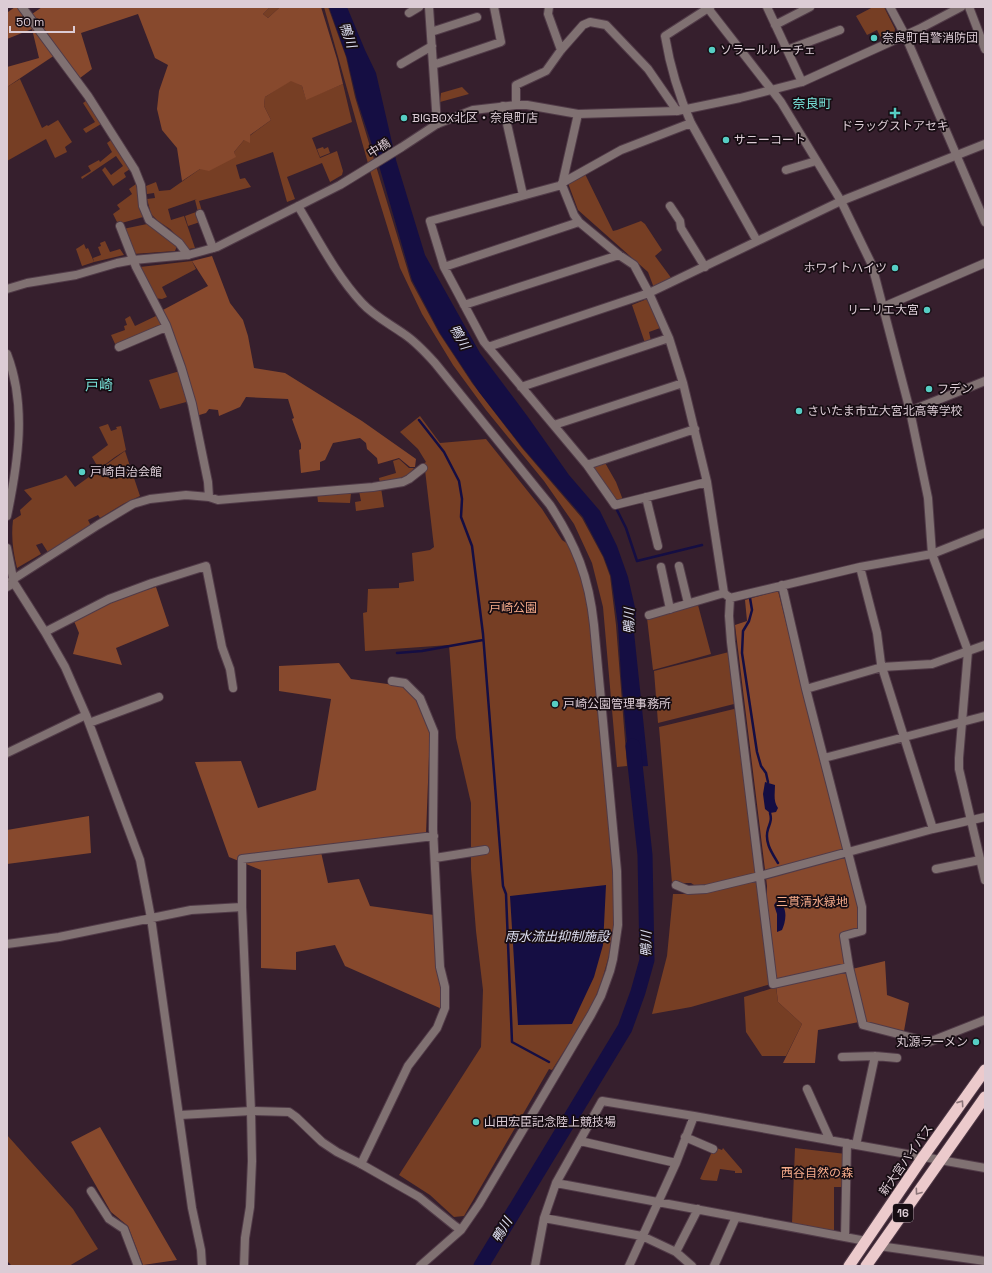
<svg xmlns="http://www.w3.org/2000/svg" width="992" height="1273" font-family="'Space Grotesk','Noto Sans JP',sans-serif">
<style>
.green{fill:#763e24}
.forest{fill:#87492d}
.water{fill:#150e43}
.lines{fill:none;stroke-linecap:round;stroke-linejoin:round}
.stream{stroke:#150e43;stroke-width:2.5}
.river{stroke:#150e43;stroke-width:15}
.minor-casing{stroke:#513b48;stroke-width:10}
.tertiary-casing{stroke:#513b48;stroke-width:10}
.trunk-casing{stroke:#513b48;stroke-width:13}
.minor{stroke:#807172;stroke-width:8}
.tertiary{stroke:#807172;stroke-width:8}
.trunk{stroke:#eccacc;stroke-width:11}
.oneway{stroke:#8c7579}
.poi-dot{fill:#56cec4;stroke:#170d13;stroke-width:1.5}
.labels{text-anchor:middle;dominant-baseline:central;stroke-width:3.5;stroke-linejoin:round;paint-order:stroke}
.shield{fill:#170d13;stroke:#a1939b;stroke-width:1}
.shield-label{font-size:11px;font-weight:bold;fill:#dcccd5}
.poi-label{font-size:12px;fill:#dcccd5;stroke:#170d13;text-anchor:start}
.street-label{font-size:12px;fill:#dcccd5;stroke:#170d13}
.park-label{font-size:12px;fill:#f5ab8a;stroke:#170d13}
.water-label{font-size:13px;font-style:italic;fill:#dee0f2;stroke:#170d13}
.neighbourhood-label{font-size:13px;fill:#78e2d9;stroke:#170d13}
.quarter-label{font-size:14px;fill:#78e2d9;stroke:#170d13}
</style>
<rect width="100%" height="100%" fill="#361f2d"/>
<path class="green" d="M 270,7 L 280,7 L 268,18 L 263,14 Z
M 324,7 L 328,7 L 346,57 L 355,97 L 411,281 L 439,333 L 472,383 L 522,448 L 582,518 L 603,557 L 610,576 L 616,625 L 627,766 L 617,767 L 603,607 L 592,563 L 574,524 L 544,481 L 486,410 L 453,365 L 422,314 L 400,268 L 371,174 Z
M 873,7 L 884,7 L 895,29 L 894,34 L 882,40 L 877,30 L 867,35 L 856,16 Z
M 20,79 L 42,128 L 47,125 L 48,126 L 58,120 L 72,142 L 65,147 L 67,152 L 55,158 L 46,139 L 7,161 L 7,87 Z
M 291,80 L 302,86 L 306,99 L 343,84 L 352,122 L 312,138 L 320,158 L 337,151 L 343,171 L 342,175 L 330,182 L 322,163 L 287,177 L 295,199 L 287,202 L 273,152 L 236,165 L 240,179 L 245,178 L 251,187 L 199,201 L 202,211 L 198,212 L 195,200 L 197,199 L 168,209 L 171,220 L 184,216 L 195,248 L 189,249 L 170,229 L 158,221 L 151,214 L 147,199 L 155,198 L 154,193 L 147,194 L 146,186 L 156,182 L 159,191 L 170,190 L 200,169 L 235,157 L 234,152 L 244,140 L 271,120 L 264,106 L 265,97 Z
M 462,87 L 469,94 L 440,102 L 441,93 Z
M 86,101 L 101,124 L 86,133 L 83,129 L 95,122 L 83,103 Z
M 111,140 L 130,169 L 124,173 L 126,177 L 113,186 L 102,170 L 105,167 L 111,175 L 123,166 L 116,156 L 82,179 L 81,177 L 91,171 L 88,166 L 99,160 L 100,162 L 112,152 L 107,143 Z
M 323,147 L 324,149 L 328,147 L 330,153 L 320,157 L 317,149 Z
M 585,174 L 613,231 L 617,230 L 641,221 L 645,224 L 662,250 L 655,256 L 672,279 L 654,288 L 648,272 L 578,210 L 568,183 Z
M 136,184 L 143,217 L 118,224 L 113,214 L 120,209 L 117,205 L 132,194 L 129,189 Z
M 196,212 L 200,222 L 188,226 L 185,216 Z
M 147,224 L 166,236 L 177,246 L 175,251 L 133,254 L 123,229 Z
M 105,241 L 110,252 L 120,249 L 124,255 L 94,262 L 93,258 L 101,255 L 98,247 L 101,246 L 100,243 Z
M 84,244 L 86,249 L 88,248 L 94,262 L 82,266 L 76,249 Z
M 192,261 L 196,269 L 162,287 L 167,297 L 162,299 L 154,298 L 140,267 Z
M 647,299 L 660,328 L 649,332 L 651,341 L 645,343 L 632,305 Z
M 158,315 L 163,325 L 139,336 L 138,334 L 139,336 L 116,346 L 111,335 L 125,330 L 124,326 L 127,325 L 125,319 L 130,316 L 135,326 Z
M 180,371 L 190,401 L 160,409 L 149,380 Z
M 420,416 L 440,443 L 486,439 L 542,509 L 562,540 L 568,544 L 582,579 L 591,626 L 602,760 L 614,863 L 615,916 L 614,935 L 610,952 L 602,980 L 594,1001 L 583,1021 L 552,1070 L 549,1069 L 464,1216 L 454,1217 L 430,1195 L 399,1175 L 481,1047 L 483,990 L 476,931 L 471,869 L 471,803 L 456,738 L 449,645 L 365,651 L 363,613 L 367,612 L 368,589 L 399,588 L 399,583 L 414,581 L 412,553 L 430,550 L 434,547 L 425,470 L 423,464 L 426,462 L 418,449 L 400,432 Z
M 108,424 L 111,431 L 117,429 L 116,427 L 121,426 L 126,450 L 115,457 L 99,469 L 92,457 L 108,445 L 99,427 Z
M 125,451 L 140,496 L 123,504 L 100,518 L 98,515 L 88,520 L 91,526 L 49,554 L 42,543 L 36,545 L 41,554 L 17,568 C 13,552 11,537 13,520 L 21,515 L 20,510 L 32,499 L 24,490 L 62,478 L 66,475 L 75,487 Z
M 399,459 L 409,468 L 414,468 C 407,480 392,480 380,483 L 379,478 L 396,473 L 393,461 Z
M 604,461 L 616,482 L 623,500 L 618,501 L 615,500 L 592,466 Z
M 381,488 L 384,507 L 356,511 L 355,502 L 361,501 L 359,491 Z
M 347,491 L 351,493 L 350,503 L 318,502 L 317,493 Z
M 698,605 L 711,654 L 653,670 L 647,618 Z
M 729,652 L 735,702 L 734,704 L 658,723 L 654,671 Z
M 734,709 L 738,711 L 760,872 L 706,887 L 697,887 L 691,883 L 672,883 L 659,727 Z
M 754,881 L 759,883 L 771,984 L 691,1007 L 652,1014 L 667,956 L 673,894 L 693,894 Z
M 776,987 L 778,1002 L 802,1024 L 786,1056 L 762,1056 L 746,1032 L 744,997 Z
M 7,1135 L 73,1209 L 98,1249 L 69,1266 L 12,1266 L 7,1261 Z
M 714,1147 L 722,1150 L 723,1148 L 742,1170 L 742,1173 L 735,1173 L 735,1171 L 720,1169 L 717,1181 L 703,1180 L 700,1179 Z
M 795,1148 L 846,1154 L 845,1187 L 834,1187 L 834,1231 L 792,1223 Z"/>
<path class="forest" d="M 15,7 L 17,7 L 55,55 L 7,87 L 7,67 L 39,58 L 32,29 L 7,39 L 8,12 Z
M 42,7 L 270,7 L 263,14 L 268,18 L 280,7 L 321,7 L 337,59 L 343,84 L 306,100 L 302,86 L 291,81 L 265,97 L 264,106 L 271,120 L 250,135 L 250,143 L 244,140 L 234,152 L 236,157 L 209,171 L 200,169 L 182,181 L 177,148 L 162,130 L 157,109 L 159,91 L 168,65 L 155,58 L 138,14 L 81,33 L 92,69 L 80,78 L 32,14 Z
M 212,256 L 230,303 L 243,320 L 248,336 L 254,368 L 285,373 L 362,421 L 416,459 L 415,467 L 410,467 L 399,458 L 378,464 L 377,458 L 367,449 L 366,443 L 360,438 L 333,443 L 325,460 L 320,462 L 320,470 L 301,473 L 299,450 L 301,449 L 301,444 L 292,419 L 294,418 L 288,399 L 246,397 L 240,407 L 219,416 L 218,410 L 209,409 L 206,413 L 196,416 L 161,311 L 208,286 L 192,261 Z
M 156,587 L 169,626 L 116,648 L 122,665 L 73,654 L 79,633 L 74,621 L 111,601 Z
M 778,591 L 860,911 L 861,930 L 842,935 L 848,970 L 885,961 L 887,995 L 909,1003 L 904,1031 L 859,1022 L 818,1030 L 815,1063 L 783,1063 L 802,1024 L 778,1002 L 767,911 L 767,886 L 735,625 L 747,621 L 745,600 Z
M 339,663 L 351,679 L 402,686 L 416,699 L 421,707 L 430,731 L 426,834 L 321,852 L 328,883 L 359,879 L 370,906 L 434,915 L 436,969 L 441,988 L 442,1009 L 345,966 L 335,945 L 296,952 L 296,970 L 261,968 L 261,870 L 229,857 L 195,762 L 241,761 L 258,808 L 316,790 L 331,699 L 279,691 L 279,666 Z
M 89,816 L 91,853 L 7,864 L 7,830 Z
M 100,1127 L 177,1260 L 143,1265 L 128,1226 L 111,1212 L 71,1142 Z"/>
<path class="water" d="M 329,7 L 347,7 L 365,50 L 376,73 L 396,160 L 425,255 L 480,353 L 528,417 L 569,475 L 600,511 L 617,546 L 628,577 L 636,612 L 634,632 L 648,766 L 629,767 L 621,676 L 618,625 L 611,576 L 604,557 L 583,517 L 523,448 L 479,392 L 440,333 L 412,280 L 380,169 L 357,100 L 347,58 Z
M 765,782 L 775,785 C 775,793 773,801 778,808 L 776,812 L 770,813 L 765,809 L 763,794 Z
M 606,885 L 603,945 L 594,977 L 572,1024 L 518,1025 L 510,896 Z
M 776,902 C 789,904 786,922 782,930 L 777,932 L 777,914 L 774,905 Z"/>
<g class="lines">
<path class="stream" d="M 419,420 L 444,452 L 459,481 L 462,499 L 461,517 L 472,546 L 483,634 L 503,886 L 506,894 L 512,1042 L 549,1062
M 617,510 L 626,528 L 637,561 L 702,545
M 750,598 L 752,610 L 749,621 L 743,631 L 742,653 L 757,752 L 761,766 L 766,773 L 768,782
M 397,653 L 422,651 L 483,640
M 770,813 C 772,820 770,823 768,829 C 764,842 772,853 778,863"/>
<path class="river" d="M 481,1266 L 625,1028 L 638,992 L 647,960 L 645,855 L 633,746"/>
<defs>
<path id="minor" d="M 22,7 L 88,96 L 135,170 L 141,185 L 143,206 L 149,220 L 179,243 L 188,255
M 429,7 L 437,124
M 549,7 L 548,14 L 561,50
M 710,7 L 665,36 C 670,66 679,96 691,123 L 757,241
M 767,7 L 802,82
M 969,7 L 985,49
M 409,13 L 419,7
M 775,25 L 810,7
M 431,32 L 477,17
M 787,50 L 840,30
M 401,64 L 432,46
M 433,65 L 501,42 L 494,7
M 516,105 L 516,85 L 546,71 L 561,50 L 583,25 L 590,22 L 606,25 L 648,69 L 677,111
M 503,106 L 523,195
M 578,114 L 562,185 L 574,215 L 579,222 L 619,255 L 634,265 L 649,293 L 669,338 L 683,383 L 707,482 L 724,593 L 730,598 L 860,567 L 932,554 L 985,533
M 786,170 L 816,161
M 562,183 L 621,150 L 691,123
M 562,185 L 430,221 L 444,267 L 484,342 L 587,465 L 615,505 L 707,482
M 670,206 L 680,221 L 681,228 L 705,267
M 200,214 L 213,248
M 120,226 L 136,267 L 166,325 L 181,367 L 192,404 L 208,482 L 209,497
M 444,267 L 579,222
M 464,305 L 619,255
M 883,307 L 985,263
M 119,347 L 166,327
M 488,347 L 649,293 L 841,201 L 985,144
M 521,387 L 669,338
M 910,411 L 985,381
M 554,425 L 683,383
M 587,465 L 695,429
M 646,497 L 658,546
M 679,566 L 688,603
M 661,567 L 670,609
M 860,567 L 877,633 L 881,664 L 933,829
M 12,580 L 98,525 L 133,504 L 150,499 L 186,495 L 209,497 L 218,500 L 373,487 L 403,482 L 409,479 L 423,468
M 14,583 L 45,632 L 65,667 L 86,715 L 140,860 L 151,918 L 192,1208 L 201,1250 L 202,1266
M 782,585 L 806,689 L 862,907 L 862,931 L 844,936 L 849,967 L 863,1025 L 929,1042 L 985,1020
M 730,598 L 729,616 L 731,642 L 773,984 L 849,967
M 649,615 L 724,593
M 45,632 L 109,599 L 152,583 L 206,566 L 222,647 L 230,669 L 233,688
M 806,689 L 882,667 L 932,664 L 985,645
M 89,723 L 159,697
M 7,753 L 86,715
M 824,758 L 985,716
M 435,858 L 485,850
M 936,869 L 980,860
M 676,885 L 688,890 L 706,889 L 760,876 L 933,829 L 985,817
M 242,907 L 242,859 L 434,836
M 7,944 L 59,937 L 191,910 L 242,907 L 251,1111 L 252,1161 L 250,1207 L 245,1238 L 244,1266
M 842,1057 L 875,1056 L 897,1058
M 807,1089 L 830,1140
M 694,1116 L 985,1168
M 685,1137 L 713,1149
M 580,1141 L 676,1163
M 856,1145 L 875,1056
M 361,1164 L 408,1066 L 437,1028 L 445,1008 L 445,987 L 440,967 L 433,829 L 434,732 L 420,698 L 405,683 L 392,681
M 556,1183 L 866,1241
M 91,1191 L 109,1219 L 124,1229 L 138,1266
M 544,1218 L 642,1236 L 676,1252 L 692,1266
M 845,1237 L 847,1143
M 879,1246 L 985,1261
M 676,1252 L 698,1209
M 535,1266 L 544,1218 L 556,1183 L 602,1101 L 694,1116 L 676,1163 L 629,1266
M 714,1266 L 736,1217"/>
<path id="tertiary" d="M 707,7 L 781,102 L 841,201 L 872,265 L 910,411 L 928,498 L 932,554 L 968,651 L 959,758 L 959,769 L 985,880
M 890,7 L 905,35 L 985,222
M 298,206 C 318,239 336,275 362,303 C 374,316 390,324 404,334 C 416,342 426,353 435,363 L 550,505 C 576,545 589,577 594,625 L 617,871 L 618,925 L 613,959 L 610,971 L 601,996 L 591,1015 L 479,1204 L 461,1230 L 420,1266
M 7,289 L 27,283 L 76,275 L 117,263 L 133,260 L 188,255 L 217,247 L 340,185 L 402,147 L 437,124 L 473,110 L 516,105 L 527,105 L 578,114 L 677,111 L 740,98 L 802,82 L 919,29 L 961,7
M 7,354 C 27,406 18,463 7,516
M 7,548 L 14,583 L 7,587
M 180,1115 L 251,1111 L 289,1112 L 296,1117 L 322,1142 L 337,1152 L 361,1164 L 419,1197 L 455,1226 L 461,1230"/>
<path id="trunk" d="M 849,1266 L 923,1157 L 985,1070
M 866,1266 L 985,1097"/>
</defs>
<use href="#minor" class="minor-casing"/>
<use href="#tertiary" class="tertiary-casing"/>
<use href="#trunk" class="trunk-casing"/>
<use href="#minor" class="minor"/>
<use href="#tertiary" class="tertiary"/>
<use href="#trunk" class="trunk"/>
</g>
<defs><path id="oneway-chevron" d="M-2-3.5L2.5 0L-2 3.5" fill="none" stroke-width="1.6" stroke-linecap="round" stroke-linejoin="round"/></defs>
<g class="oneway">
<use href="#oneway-chevron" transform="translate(961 1103) rotate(-55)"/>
<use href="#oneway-chevron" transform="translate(918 1192) rotate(126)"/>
</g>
<g class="poi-dot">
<circle cx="874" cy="38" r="4"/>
<circle cx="712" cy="50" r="4"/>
<path d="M893 107h4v4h4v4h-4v4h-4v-4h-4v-4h4z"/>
<circle cx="404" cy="118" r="4"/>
<circle cx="726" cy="140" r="4"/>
<circle cx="895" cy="268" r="4"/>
<circle cx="927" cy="310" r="4"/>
<circle cx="929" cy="389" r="4"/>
<circle cx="799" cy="411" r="4"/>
<circle cx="82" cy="472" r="4"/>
<circle cx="555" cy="704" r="4"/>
<circle cx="976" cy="1042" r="4"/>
<circle cx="476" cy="1122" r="4"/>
</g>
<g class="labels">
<rect class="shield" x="893" y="1204" width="20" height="18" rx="3"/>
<g class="shield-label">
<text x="903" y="1213">16</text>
</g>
<g class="poi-label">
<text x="882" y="38">奈良町自警消防団</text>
<text x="720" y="50">ソラールルーチェ</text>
<text x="412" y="118">BIGBOX北区・奈良町店</text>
<text x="895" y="126" text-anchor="middle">ドラッグストアセキ</text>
<text x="734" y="140">サニーコート</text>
<text x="887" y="268" text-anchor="end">ホワイトハイツ</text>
<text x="919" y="310" text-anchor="end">リーリエ大宮</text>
<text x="937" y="389">フデン</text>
<text x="807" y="411">さいたま市立大宮北高等学校</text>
<text x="90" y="472">戸崎自治会館</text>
<text x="563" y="704">戸崎公園管理事務所</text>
<text x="968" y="1042" text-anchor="end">丸源ラーメン</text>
<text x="484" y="1122">山田宏臣記念陸上競技場</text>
</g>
<g class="street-label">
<text transform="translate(379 148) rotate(-32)">中橋</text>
<text transform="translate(906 1160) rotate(-55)">新大宮バイパス</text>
</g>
<g class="park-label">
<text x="513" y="608">戸崎公園</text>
<text x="812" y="902">三貫清水緑地</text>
<text x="817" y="1173">西谷自然の森</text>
</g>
<g class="water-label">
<text transform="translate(348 35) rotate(71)">鴨川</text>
<text transform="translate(460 337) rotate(60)">鴨川</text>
<text transform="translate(629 621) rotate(-89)">鴨川</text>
<text x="557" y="936">雨水流出抑制施設</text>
<text transform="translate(646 944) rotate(-89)">鴨川</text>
<text transform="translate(502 1230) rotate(-59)">鴨川</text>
</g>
<g class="neighbourhood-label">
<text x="812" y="103">奈良町</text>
</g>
<g class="quarter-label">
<text x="99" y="385">戸崎</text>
</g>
</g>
<rect width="992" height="1273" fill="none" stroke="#dcccd5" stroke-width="16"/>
<path d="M10 26v6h64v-6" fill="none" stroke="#dcccd5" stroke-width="2"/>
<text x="16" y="26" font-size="12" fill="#dcccd5" stroke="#170d13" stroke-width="3" paint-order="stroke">50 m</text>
</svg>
